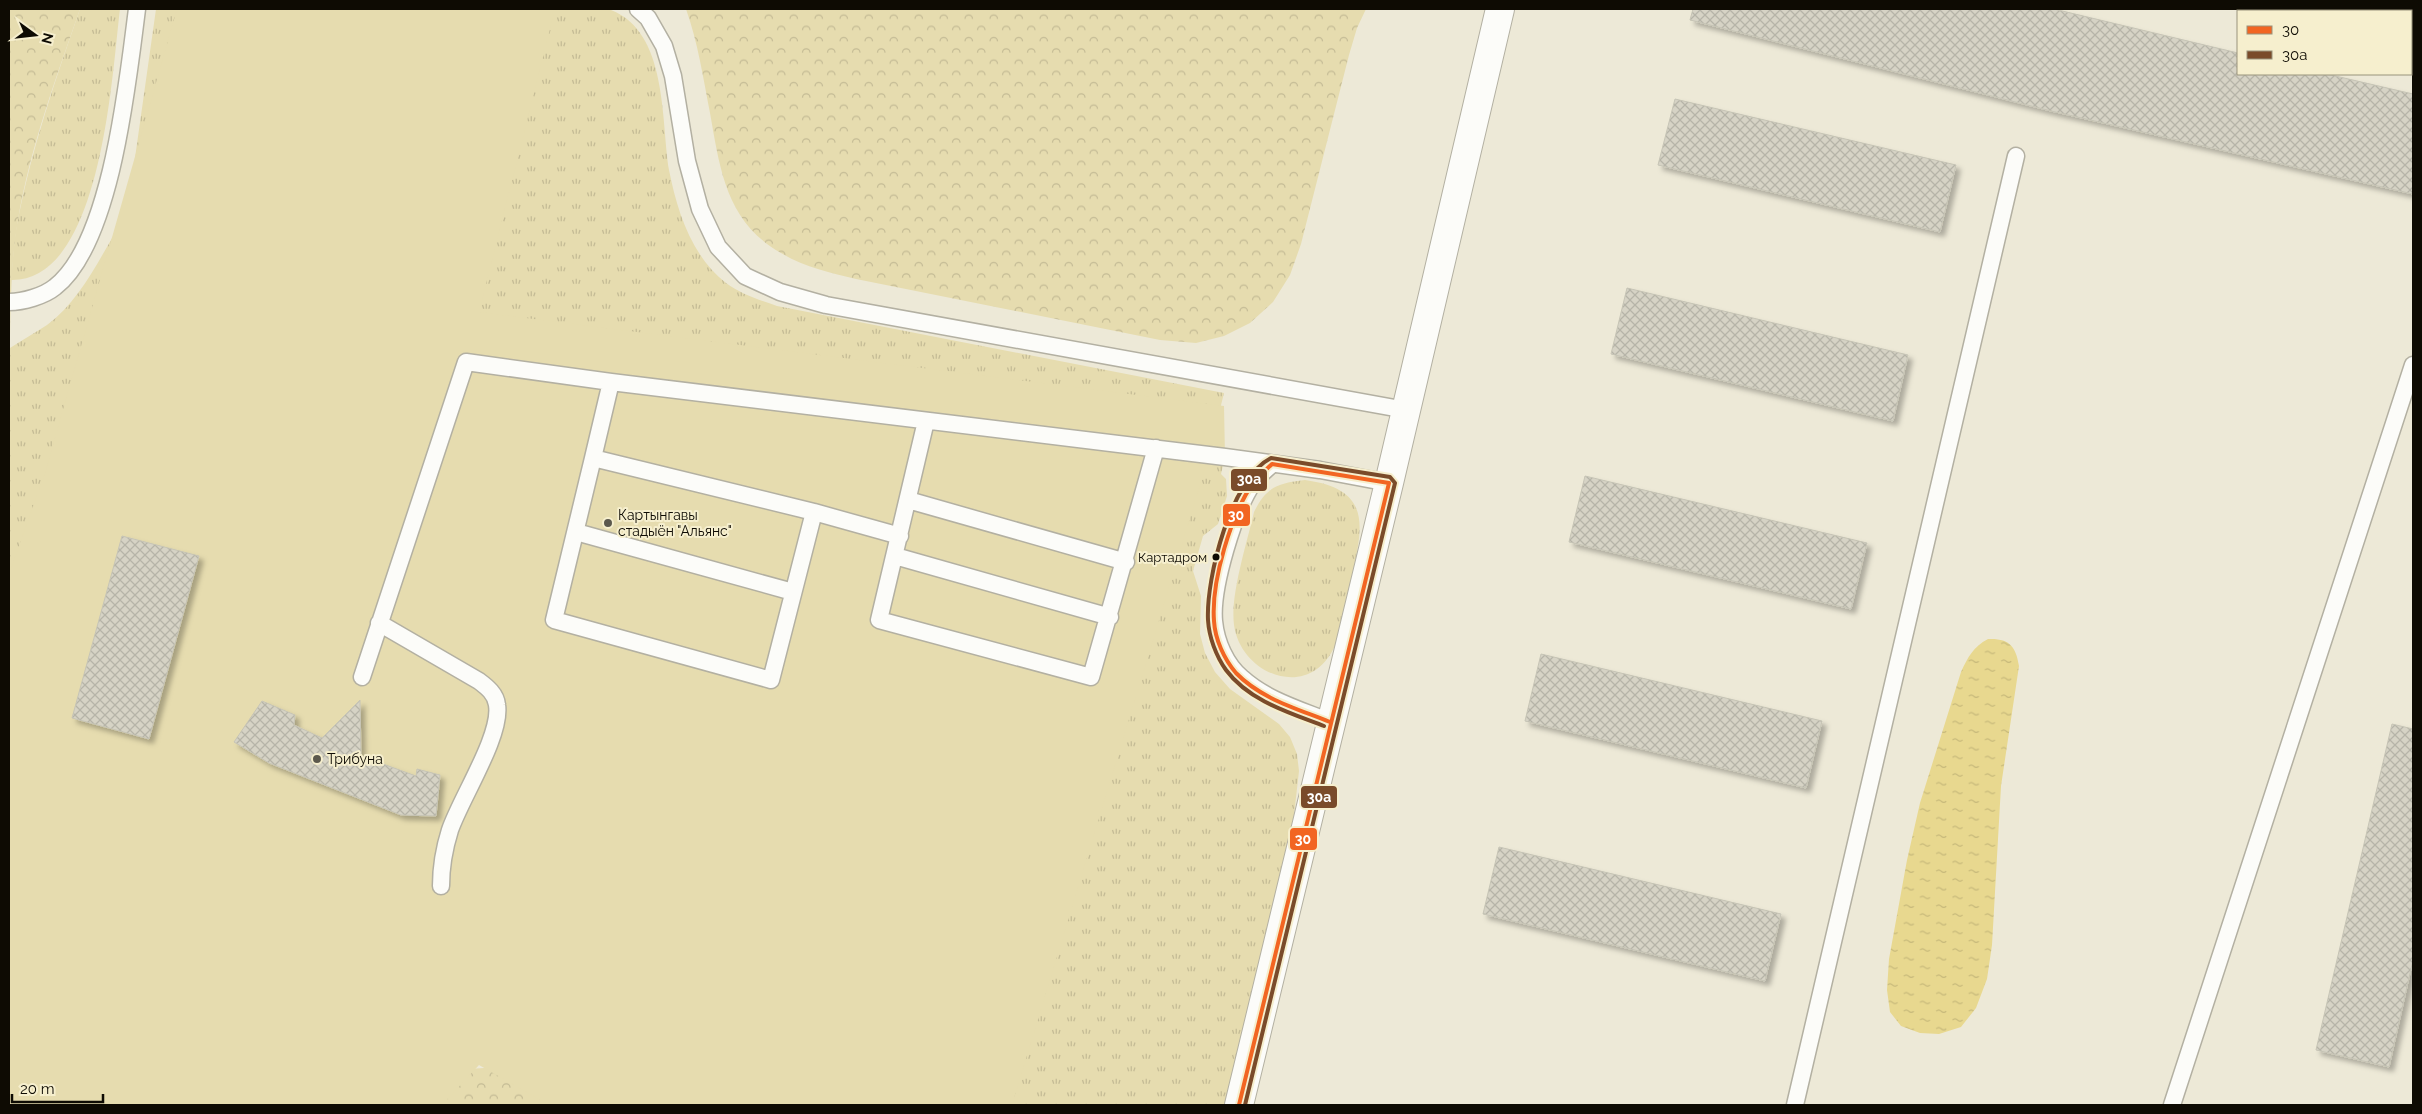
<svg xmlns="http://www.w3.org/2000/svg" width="2422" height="1114" font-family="Raleway,sans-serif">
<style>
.grass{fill:url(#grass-tufts)}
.forest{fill:url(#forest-crowns)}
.green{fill:#e6dcaf}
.water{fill:url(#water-ripples)}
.building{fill:url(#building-cross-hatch);stroke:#c6c4b5;filter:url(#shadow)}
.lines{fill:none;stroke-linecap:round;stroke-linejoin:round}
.lane-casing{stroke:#b3b0a2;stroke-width:19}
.street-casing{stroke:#b3b0a2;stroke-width:30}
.lane{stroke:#fcfcf9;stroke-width:16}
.street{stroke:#fcfcf9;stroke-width:28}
.bus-1-casing{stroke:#f6efce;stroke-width:8}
.bus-2-casing{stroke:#f6efce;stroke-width:8}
.bus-1{stroke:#f26522;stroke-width:4}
.bus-2{stroke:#7a4b2a;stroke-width:4}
.poi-dot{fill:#5c594d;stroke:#f6efce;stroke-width:2}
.bus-dot{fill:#0e0b03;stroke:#f6efce;stroke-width:2}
.labels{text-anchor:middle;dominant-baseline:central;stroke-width:4;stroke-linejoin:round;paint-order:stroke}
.bus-label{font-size:13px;fill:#0e0b03;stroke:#f6efce;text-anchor:end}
.poi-label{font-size:14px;fill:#0e0b03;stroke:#f6efce;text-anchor:start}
.line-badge{stroke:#f6efce;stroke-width:2}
.badge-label{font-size:14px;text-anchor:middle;font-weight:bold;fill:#fff}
</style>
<defs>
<pattern id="grass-tufts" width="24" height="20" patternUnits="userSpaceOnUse" patternTransform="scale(1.25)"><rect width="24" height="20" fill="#e6dcaf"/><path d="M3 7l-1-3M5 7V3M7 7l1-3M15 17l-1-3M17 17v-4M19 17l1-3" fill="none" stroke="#c4bb95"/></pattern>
<pattern id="forest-crowns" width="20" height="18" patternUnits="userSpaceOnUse" patternTransform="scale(1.25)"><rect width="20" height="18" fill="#e6dcaf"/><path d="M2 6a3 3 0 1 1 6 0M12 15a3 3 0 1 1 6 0" fill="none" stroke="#c4bb95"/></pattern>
<pattern id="water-ripples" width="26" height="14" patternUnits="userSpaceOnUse" patternTransform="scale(1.25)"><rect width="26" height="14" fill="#e8d88f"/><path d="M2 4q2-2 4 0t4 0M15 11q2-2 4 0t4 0" fill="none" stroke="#c6b87a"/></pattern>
<pattern id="building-cross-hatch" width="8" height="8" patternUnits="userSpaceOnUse" patternTransform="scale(1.25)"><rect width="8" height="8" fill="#d6d3c5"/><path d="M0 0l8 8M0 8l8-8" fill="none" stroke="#b6b4a8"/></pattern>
<filter id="shadow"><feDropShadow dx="4.5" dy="4.5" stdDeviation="2.5" flood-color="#0004"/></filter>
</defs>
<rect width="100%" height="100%" fill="#ede9d7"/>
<path class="grass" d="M 80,9 L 120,9 C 112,73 102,282 11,280 C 13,260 14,238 18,219 C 32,147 56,78 80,9 Z
M 156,9 L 178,9 L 133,172 Z
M 524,9 C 541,9 600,5 611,10 C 668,32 661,121 669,170 C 677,210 691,256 726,283 C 741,294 759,300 777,306 L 1224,393 L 1207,462 L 1225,457 L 1221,474 L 1226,479 L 1227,496 L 1218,524 L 1203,536 L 1193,571 L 1201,596 L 1200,634 L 1205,653 L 1215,672 L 1230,689 L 1279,724 L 1290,737 L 1297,754 L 1299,771 L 1294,815 L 1225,1105 L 919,1105 L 454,344 Z
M 116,231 L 47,476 L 9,590 L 10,348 C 22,340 35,333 47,325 C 78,302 97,264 116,231 Z
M 1305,480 C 1370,489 1364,523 1352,575 C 1346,598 1341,620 1336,643 C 1312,703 1241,676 1234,625 C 1230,595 1247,543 1254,512 C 1266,487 1278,483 1305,480 Z"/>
<path class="forest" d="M 9,9 L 80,9 C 56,78 30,148 18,220 C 9,273 11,327 9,380 Z
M 686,9 L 1366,9 L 1357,28 L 1349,55 L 1301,244 L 1290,275 L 1273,302 L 1250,323 L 1224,336 L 1196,343 L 1160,340 L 856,279 C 831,273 804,267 781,253 C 726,222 720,169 710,113 C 703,77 698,43 686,9 Z
M 500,1067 L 563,1105 L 425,1105 L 452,1070 Z"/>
<path class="green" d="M 177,9 L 555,9 L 479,312 L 1224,406 L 1225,457 L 1207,462 L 1012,1105 L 549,1105 L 479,1065 L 442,1105 L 9,1105 L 9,574 L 45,473 Z"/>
<path class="water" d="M 1988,639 C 2009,638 2016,646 2019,666 L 2001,786 L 1992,945 L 1987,979 L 1976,1008 L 1961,1027 L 1939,1034 L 1920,1033 L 1901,1026 L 1890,1012 L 1887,990 L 1889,959 L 1907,860 L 1920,803 L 1961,672 C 1968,657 1973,647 1988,639 Z"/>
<path class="building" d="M 1693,9 L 2054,9 L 2238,53 L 2238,74 L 2327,74 L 2413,94 L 2413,194 L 2051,111 L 1690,20 Z
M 1675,99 L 1956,165 L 1940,232 L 1658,165 Z
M 1627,288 L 1908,355 L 1893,421 L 1611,354 Z
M 1585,476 L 1867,543 L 1851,609 L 1569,542 Z
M 122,536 L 199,556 L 149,739 L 72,718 Z
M 1541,654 L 1822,721 L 1806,788 L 1525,721 Z
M 360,700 L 361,756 L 416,776 L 417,769 L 440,775 L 436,816 L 401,815 L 269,763 L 234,742 L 262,701 L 295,715 L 294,725 L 322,738 Z
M 2392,724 L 2413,729 L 2413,960 L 2389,1067 L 2316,1050 Z
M 1499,847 L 1781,914 L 1765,981 L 1483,914 Z"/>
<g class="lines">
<defs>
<path id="lane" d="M 638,9 L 648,18 L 664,46 L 673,76 L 687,161 L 700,209 L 718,247 L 745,276 L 780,292 L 826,305 L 1406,410
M 9,302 C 23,302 44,296 55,287 C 112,243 128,78 137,9
M 611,382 L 593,458 L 814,512 L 900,536
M 926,421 L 879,620 L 1091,677 L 1156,448
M 593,458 L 554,620 L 771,680 L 814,512
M 1272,464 C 1266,470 1258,476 1253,483 C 1234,511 1211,588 1214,621 C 1216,642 1226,665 1242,678 C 1266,700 1301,710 1330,722
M 908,500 L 1126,562
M 576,532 L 793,592
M 895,556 L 1110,617
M 379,623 L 479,681 C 487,687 496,694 497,705 C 502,735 461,798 450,830 C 444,849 441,867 441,886
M 362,677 L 466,362 L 611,382 L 1225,457 L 1320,470 L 1389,483
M 1795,1105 L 2016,156
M 2172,1105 L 2413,365"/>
<path id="street" d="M 1239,1105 L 1389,483 L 1500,9"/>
</defs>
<use href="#lane" class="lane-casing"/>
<use href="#street" class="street-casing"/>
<use href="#lane" class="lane"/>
<use href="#street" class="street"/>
<defs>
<path id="bus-1" d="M 1239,1105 L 1389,483 L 1272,464 C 1266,470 1258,476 1253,483 C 1231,515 1211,581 1214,621 C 1215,639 1224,659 1236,673 C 1261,699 1298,709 1330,722"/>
<path id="bus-2" d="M 1245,1105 L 1395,483 L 1390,477 L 1271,458 C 1231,478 1206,578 1208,620 C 1209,637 1216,656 1226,670 C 1249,701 1290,713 1324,726"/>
</defs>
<use href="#bus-1" class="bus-1-casing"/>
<use href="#bus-2" class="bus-2-casing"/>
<use href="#bus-1" class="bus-1"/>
<use href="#bus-2" class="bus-2"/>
</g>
<g class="poi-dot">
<circle cx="608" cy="523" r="5"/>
<circle cx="317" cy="759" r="5"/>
</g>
<circle class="bus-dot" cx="1216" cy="557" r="4.5"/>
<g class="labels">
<g class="bus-label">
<text x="1207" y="557">Картадром</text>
</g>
<g class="poi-label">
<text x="618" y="515">Картынгавы<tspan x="618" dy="16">стадыён "Альянс"</tspan></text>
<text x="327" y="759">Трибуна</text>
</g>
</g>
<g class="line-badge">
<rect x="1230" y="468" width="38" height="24" rx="5" fill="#7a4b2a"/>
<rect x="1222" y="503" width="29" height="24" rx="5" fill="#f26522"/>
<rect x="1300" y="785" width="38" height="24" rx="5" fill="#7a4b2a"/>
<rect x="1289" y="827" width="29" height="24" rx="5" fill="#f26522"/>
</g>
<g class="badge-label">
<text x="1249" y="484">30а</text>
<text x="1236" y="520">30</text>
<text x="1319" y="802">30а</text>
<text x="1303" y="844">30</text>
</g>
<rect width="2422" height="1114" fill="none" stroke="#0e0b03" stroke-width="20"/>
<rect x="2237" y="10" width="175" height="65" fill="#f6efce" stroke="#99947d"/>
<rect x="2247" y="26" width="25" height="8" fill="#f26522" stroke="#99947d"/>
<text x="2282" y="35" font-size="15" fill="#0e0b03">30</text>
<rect x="2247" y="51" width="25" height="8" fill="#7a4b2a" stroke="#99947d"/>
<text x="2282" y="60" font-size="15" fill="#0e0b03">30а</text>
<g transform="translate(35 35) rotate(105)" stroke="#f6efce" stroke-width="4" paint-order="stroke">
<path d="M0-4L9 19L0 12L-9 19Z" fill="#0e0b03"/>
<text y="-8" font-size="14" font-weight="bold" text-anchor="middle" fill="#0e0b03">N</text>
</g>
<path d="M12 1094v8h91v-8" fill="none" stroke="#0e0b03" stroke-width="2.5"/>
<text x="20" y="1094" font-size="15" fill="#0e0b03" stroke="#f6efce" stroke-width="4" paint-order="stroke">20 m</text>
</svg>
